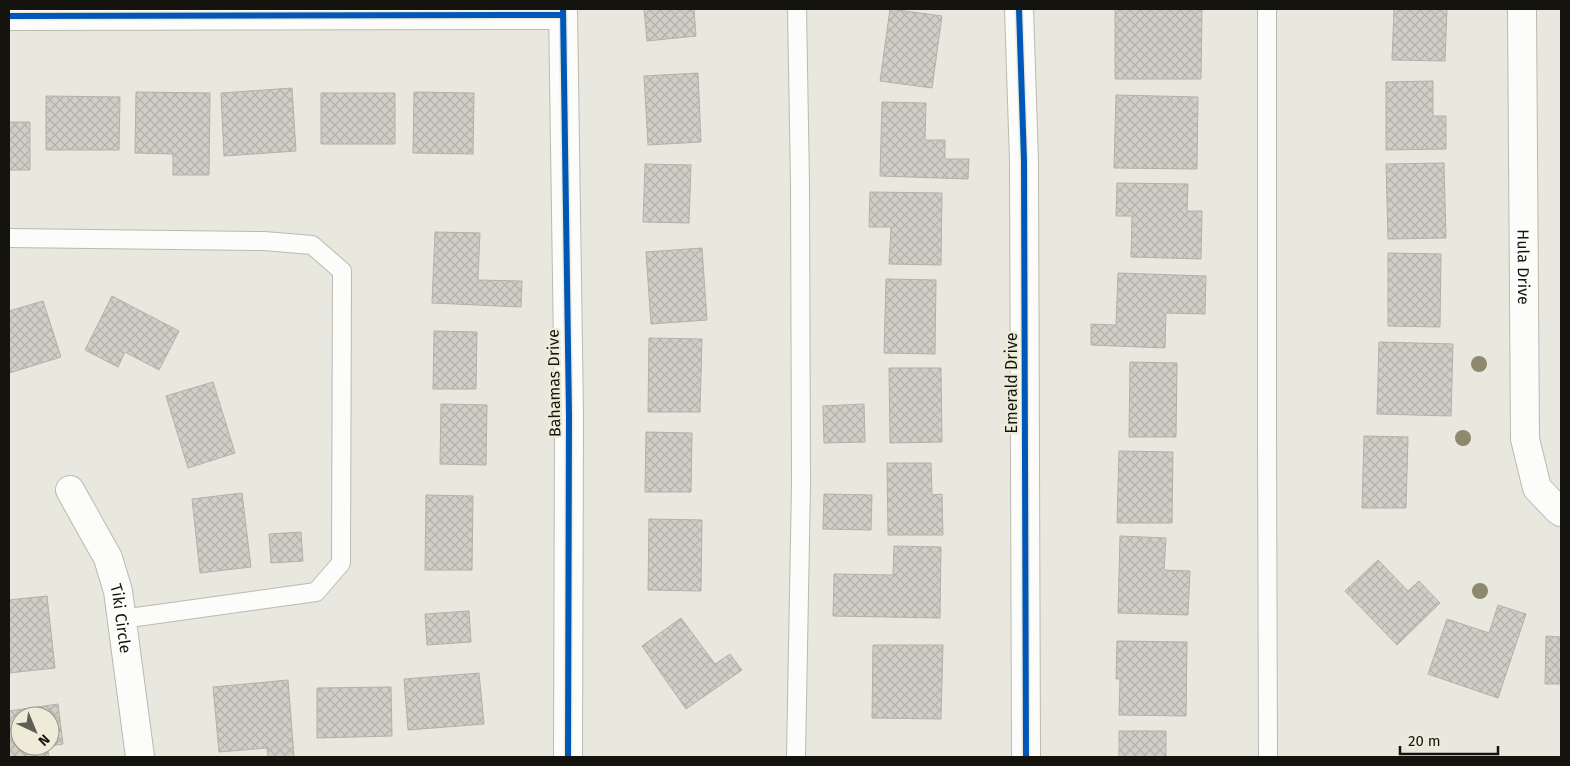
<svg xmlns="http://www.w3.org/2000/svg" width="1570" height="766" font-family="'Fira Sans',sans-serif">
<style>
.building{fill:url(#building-cross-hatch);stroke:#b3b2a9}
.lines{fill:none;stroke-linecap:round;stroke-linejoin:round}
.lane-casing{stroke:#babab2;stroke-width:20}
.street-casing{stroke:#babab2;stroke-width:30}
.lane{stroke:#fcfcfa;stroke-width:18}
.street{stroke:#fcfcfa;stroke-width:28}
.cycleway-casing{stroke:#eeecd9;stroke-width:9}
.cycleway{stroke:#0057b8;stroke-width:6}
.tree{fill:#8d896f}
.labels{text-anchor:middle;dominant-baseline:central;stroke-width:4.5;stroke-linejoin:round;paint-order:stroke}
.street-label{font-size:16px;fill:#14130d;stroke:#eeecd9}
</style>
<defs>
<pattern id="building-cross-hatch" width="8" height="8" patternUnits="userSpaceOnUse" patternTransform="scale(1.25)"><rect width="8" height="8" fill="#d0cfc7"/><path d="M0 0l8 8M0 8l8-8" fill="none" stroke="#b2b1aa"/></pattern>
</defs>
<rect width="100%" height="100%" fill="#e9e8de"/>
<path class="building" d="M 644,9 L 694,9 L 696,36 L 647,41 Z
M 890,9 L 942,16 L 932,88 L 880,81 Z
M 1115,9 L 1202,9 L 1201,79 L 1115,79 Z
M 1394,9 L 1447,9 L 1445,61 L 1392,60 Z
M 698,73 L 701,142 L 648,145 L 644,76 Z
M 1433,81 L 1433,116 L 1446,116 L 1446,149 L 1386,150 L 1386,82 Z
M 292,88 L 296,151 L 224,156 L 221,93 Z
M 136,92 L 210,93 L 209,175 L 173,175 L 173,154 L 135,153 Z
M 414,92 L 474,93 L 473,154 L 413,153 Z
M 321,93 L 395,93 L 395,144 L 321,144 Z
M 1116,95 L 1198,97 L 1197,169 L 1114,168 Z
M 46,96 L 120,97 L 119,150 L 46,150 Z
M 882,102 L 926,103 L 925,140 L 945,140 L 945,159 L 969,159 L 968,179 L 880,176 Z
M 9,122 L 30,122 L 30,170 L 9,170 Z
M 1444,163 L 1446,238 L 1388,239 L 1386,164 Z
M 645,164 L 691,165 L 689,223 L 643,222 Z
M 1117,183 L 1188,184 L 1187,211 L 1202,211 L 1201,259 L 1131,257 L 1132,216 L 1116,216 Z
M 870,192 L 942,193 L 941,265 L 889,264 L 891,227 L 869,227 Z
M 435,232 L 480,233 L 478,280 L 522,281 L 521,307 L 432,303 Z
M 702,248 L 707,320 L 651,324 L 646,252 Z
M 1388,253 L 1441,254 L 1440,327 L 1388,326 Z
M 1118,273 L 1206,276 L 1205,314 L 1166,313 L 1165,348 L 1091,345 L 1091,324 L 1116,325 Z
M 886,279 L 936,280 L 935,354 L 884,353 Z
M 112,296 L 179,331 L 159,370 L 125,352 L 118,367 L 85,350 Z
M 43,301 L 61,357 L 9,373 L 9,311 Z
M 434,331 L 477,332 L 476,389 L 433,389 Z
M 649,338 L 702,339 L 700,412 L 648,412 Z
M 1379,342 L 1453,344 L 1451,416 L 1377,414 Z
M 1130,362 L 1177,363 L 1176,437 L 1129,437 Z
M 889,368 L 941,368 L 942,442 L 890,443 Z
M 213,382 L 235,453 L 188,468 L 166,396 Z
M 441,404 L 487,405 L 486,465 L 440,464 Z
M 864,404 L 865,442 L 824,443 L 823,406 Z
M 646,432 L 692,433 L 691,492 L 645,492 Z
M 1364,436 L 1408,437 L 1406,508 L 1362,508 Z
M 1119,451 L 1173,452 L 1172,523 L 1117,523 Z
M 887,463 L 931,463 L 932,495 L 942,494 L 943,535 L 888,535 Z
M 242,493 L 251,567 L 200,573 L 192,499 Z
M 824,494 L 872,495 L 871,530 L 823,529 Z
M 426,495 L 473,496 L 472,570 L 425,570 Z
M 649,519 L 702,520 L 701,591 L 648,590 Z
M 301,532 L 303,561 L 271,563 L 269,534 Z
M 1120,536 L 1166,538 L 1164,570 L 1190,571 L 1188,615 L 1118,613 Z
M 894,546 L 941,547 L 940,618 L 833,616 L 834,574 L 893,575 Z
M 1378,560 L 1408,591 L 1419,581 L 1440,603 L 1397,645 L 1345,591 Z
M 47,596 L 55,668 L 9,673 L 9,600 Z
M 1498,605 L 1526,614 L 1498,698 L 1428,674 L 1447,619 L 1489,633 Z
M 469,611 L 471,642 L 427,645 L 425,614 Z
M 681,618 L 715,664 L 730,654 L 742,670 L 686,709 L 642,646 Z
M 1546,636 L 1561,637 L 1561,684 L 1545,684 Z
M 1117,641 L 1187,642 L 1186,716 L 1119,715 L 1120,679 L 1116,679 Z
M 873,645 L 943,645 L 941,719 L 872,718 Z
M 479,673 L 484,724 L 408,730 L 404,679 Z
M 288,680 L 294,757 L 268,757 L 267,748 L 219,752 L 213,687 Z
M 391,687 L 392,736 L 317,738 L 317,688 Z
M 58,704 L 63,744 L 50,746 L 50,716 L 20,716 L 20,746 L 50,746 L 47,746 L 49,757 L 9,757 L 9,711 Z
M 1119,731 L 1166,731 L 1166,757 L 1119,757 Z"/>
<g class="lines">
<defs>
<path id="lane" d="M 1267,9 L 1267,434 L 1268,757
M 9,238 L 264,241 L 312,245 L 342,271 L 341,563 L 316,592 L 122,619
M 796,757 L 801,484 L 800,183 L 797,9"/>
<g id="street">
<path d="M 563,9 L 569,415 L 568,757"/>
<path d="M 1019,9 L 1024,161 L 1026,757"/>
<path id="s1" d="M 1522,9 L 1525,439 L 1537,488 L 1558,510 L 1561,512"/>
<path d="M 9,16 L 563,15"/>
<path id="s2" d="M 70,490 L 108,558 L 118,591 L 140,757"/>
</g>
</defs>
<use href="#lane" class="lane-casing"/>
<use href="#street" class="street-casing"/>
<use href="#lane" class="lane"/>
<use href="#street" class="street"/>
<defs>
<path id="cycleway" d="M 563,9 L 569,415 L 568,757
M 1019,9 L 1024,161 L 1026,757
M 9,16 L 563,15"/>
</defs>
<use href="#cycleway" class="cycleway-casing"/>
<use href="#cycleway" class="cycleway"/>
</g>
<g class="tree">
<circle cx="1479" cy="364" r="8"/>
<circle cx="1463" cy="438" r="8"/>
<circle cx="1480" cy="591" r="8"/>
</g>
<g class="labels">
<g class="street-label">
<text stroke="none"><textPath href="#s1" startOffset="258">Hula Drive</textPath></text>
<text transform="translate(554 383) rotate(-91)">Bahamas Drive</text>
<text transform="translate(1011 383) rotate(-90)">Emerald Drive</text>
<text stroke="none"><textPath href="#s2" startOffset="140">Tiki Circle</textPath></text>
</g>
</g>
<rect width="1570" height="766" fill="none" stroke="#14130d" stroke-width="20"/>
<g transform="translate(35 731) rotate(136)"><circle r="24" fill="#eeecd9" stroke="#979587"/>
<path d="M0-4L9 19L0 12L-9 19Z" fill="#5f5e56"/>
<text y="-8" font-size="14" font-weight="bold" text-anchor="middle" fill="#14130d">N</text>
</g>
<path d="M1400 746v8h98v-8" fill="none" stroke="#14130d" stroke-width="2.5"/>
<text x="1408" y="746" font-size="15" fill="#14130d" stroke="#eeecd9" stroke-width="4" paint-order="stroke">20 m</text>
</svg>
